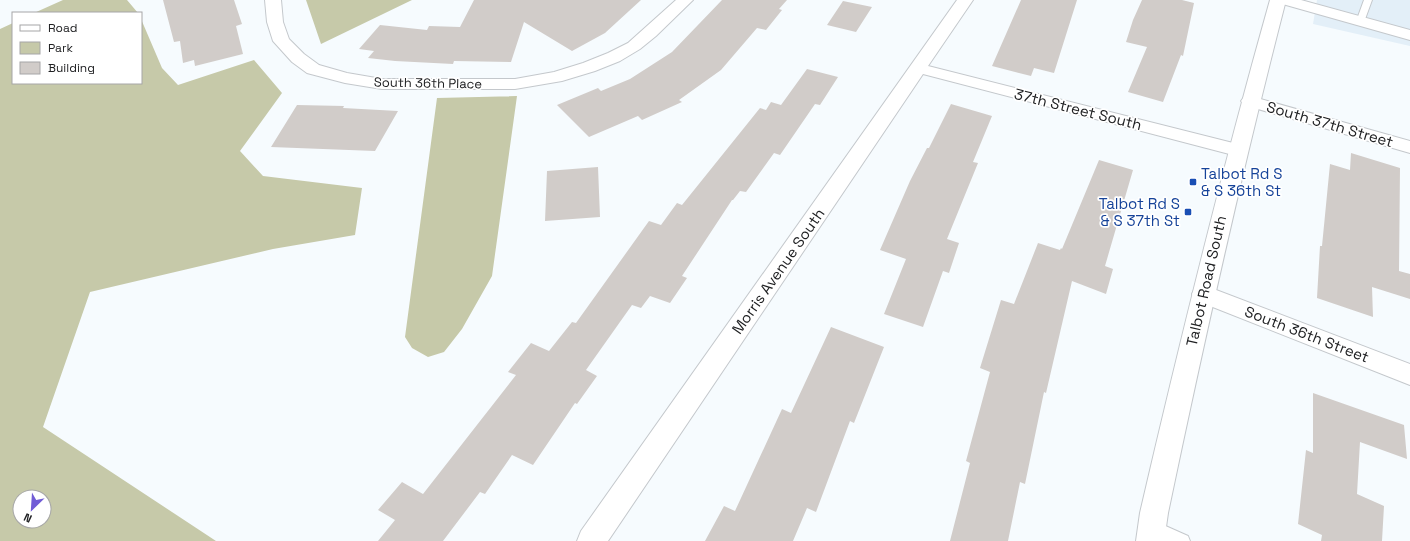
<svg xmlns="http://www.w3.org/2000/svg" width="1410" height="541" font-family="'Space Grotesk',sans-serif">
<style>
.built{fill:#e3eff8}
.green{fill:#c6c9a9;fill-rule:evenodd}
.building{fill:#d1ccc9}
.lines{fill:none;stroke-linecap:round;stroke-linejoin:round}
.service-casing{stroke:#c4c8cc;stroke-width:2}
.minor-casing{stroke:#c4c8cc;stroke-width:2}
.tertiary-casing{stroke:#c4c8cc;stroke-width:2}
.service{fill:#fff;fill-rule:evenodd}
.minor{fill:#fff;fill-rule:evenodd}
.tertiary{fill:#fff;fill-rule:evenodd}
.transit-dot{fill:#1a4fb4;stroke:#fff;stroke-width:1.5}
.labels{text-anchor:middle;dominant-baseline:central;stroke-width:3.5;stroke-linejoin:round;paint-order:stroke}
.far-street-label{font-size:13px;fill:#202123;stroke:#fff}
.street-label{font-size:15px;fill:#202123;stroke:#fff}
.transit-label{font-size:15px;fill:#164399;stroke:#fff;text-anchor:start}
</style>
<rect width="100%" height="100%" fill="#f6fbfe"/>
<path class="built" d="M 1317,0 L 1410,0 L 1410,46 L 1313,24 Z"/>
<path class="green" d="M 63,0 L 127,0 L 138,13 L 34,13 Z
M 306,0 L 412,0 L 321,44 Z
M 141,19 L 162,68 L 178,85 L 254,60 L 282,93 L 240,151 L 263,176 L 362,188 L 355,235 L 273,249 L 90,292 L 43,427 L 216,541 L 0,541 L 0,29 L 13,23 L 13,83 L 141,83 ZM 20,497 L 44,497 L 44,521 L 20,521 Z
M 517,96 L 492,276 L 462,329 L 444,352 L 428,357 L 412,348 L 405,337 L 437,98 Z"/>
<path class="building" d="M 163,0 L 234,0 L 242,24 L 236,26 L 243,54 L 195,66 L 194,60 L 183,63 L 180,41 L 174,42 Z
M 474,0 L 641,0 L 605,33 L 572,51 L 524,22 L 511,62 L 454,61 L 453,64 L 395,61 L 368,58 L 374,51 L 359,49 L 380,25 L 427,30 L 429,26 L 460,27 Z
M 722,0 L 787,0 L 779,9 L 782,10 L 766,30 L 757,28 L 721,70 L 679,100 L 682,102 L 642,120 L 638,116 L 589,137 L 557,105 L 598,88 L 601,91 L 630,79 L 672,52 Z
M 1021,0 L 1077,0 L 1054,73 L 1034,68 L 1031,76 L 992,66 Z
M 1142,0 L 1182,0 L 1194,3 L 1183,56 L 1181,55 L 1163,102 L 1128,92 L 1147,47 L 1126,42 L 1133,20 Z
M 843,1 L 872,7 L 856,32 L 827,25 Z
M 807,69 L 838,77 L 820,105 L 815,104 L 780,155 L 774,153 L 746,192 L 740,191 L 733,200 L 732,200 L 682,276 L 687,278 L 670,303 L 650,296 L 641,308 L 632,305 L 586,370 L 597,376 L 577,404 L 575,403 L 533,465 L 512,455 L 485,494 L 480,492 L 443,541 L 378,541 L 395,520 L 378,510 L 402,482 L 423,494 L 516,375 L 508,372 L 531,343 L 549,351 L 572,322 L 576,323 L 649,221 L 661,225 L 677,203 L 682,205 L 760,108 L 766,110 L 771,102 L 781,105 Z
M 951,104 L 992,116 L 973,162 L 978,163 L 947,239 L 959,243 L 949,273 L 943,271 L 923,327 L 884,314 L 906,259 L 880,250 L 910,181 L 927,148 L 929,148 Z
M 297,105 L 344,106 L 343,108 L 398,111 L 375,151 L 271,147 Z
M 1351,153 L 1400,168 L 1399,271 L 1410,274 L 1410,299 L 1372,287 L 1373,317 L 1317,298 L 1320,246 L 1322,246 L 1330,164 L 1350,170 Z
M 1099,160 L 1133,170 L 1105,266 L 1113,269 L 1106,294 L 1072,281 L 1046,393 L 1044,392 L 1025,484 L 1020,482 L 1008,541 L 950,541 L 970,463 L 966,461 L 990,372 L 980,368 L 1001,300 L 1014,304 L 1038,243 L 1060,250 L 1061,248 L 1062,249 Z
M 598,167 L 600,217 L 545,221 L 547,171 Z
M 831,327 L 884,347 L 854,423 L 850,421 L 816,512 L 807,508 L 793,541 L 705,541 L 724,506 L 735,511 L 782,409 L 791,413 Z
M 1313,393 L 1404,425 L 1407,459 L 1360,442 L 1357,494 L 1384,506 L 1382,541 L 1321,541 L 1322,535 L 1298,524 L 1306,450 L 1313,453 Z"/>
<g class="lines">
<defs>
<path id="service" d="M 1364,0 L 1372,0 L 1364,22 L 1360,25 L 1356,22 Z
M 1152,520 L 1188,536 L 1190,541 L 1164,541 L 1147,533 L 1144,528 L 1147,523 Z"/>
<path id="minor" d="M 265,0 L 281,0 L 283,22 L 289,39 L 304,54 L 319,65 L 347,73 L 382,79 L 515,79 L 554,72 L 583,63 L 608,53 L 628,43 L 676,0 L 693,0 L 656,36 L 640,49 L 620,61 L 595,71 L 562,81 L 515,89 L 382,89 L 345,83 L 307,73 L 292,62 L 273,41 L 267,22 Z
M 957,0 L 973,0 L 928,66 L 1237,144 L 1244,146 L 1246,150 L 1244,154 L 1237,156 L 923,74 L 608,541 L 577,541 L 581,531 Z
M 1276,0 L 1301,0 L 1410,30 L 1410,40 L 1279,3 Z
M 1250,96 L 1410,141 L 1410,153 L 1244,105 L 1241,101 L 1244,97 Z
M 1203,285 L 1410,364 L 1410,385 L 1195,300 L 1192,294 L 1195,288 Z"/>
<path id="tertiary" d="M 1270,0 L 1286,0 C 1242,170 1204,341 1168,513 L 1164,541 L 1136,541 L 1140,513 C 1180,341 1222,170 1270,0 Z"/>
</defs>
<use href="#service" class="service-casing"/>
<use href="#minor" class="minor-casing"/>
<use href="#tertiary" class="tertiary-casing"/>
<use href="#service" class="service"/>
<use href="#minor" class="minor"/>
<use href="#tertiary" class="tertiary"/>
</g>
<g class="transit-dot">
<rect x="1189" y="178" width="8" height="8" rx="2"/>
<rect x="1184" y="208" width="8" height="8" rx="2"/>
</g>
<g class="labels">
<g class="far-street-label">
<text transform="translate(428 83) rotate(1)">South 36th Place</text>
</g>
<g class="street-label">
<text transform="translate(1078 109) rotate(14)">37th Street South</text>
<text transform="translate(1330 124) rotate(16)">South 37th Street</text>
<text transform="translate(778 271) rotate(-55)">Morris Avenue South</text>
<text transform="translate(1206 281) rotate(-77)">Talbot Road South</text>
<text transform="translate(1307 334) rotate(21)">South 36th Street</text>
</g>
<g class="transit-label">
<text x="1201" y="173">Talbot Rd S<tspan x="1201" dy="17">&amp; S 36th St</tspan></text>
<text x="1180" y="203" text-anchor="end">Talbot Rd S<tspan x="1180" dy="17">&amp; S 37th St</tspan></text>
</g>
</g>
<rect x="12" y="12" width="130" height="72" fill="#ffffff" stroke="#a6a6a7"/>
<rect x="20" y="25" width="20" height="6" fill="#ffffff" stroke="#a6a6a7"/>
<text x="48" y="32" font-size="12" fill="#202123">Road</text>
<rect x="20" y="42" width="20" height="12" fill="#c6c9a9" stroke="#a6a6a7"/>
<text x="48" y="52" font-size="12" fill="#202123">Park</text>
<rect x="20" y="62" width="20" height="12" fill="#d1ccc9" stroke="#a6a6a7"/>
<text x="48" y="72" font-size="12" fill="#202123">Building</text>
<g transform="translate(32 509) rotate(205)"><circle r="19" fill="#ffffff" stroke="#a6a6a7"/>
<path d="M0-3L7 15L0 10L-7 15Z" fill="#715cd6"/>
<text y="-6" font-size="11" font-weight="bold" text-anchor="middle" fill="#202123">N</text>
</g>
</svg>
